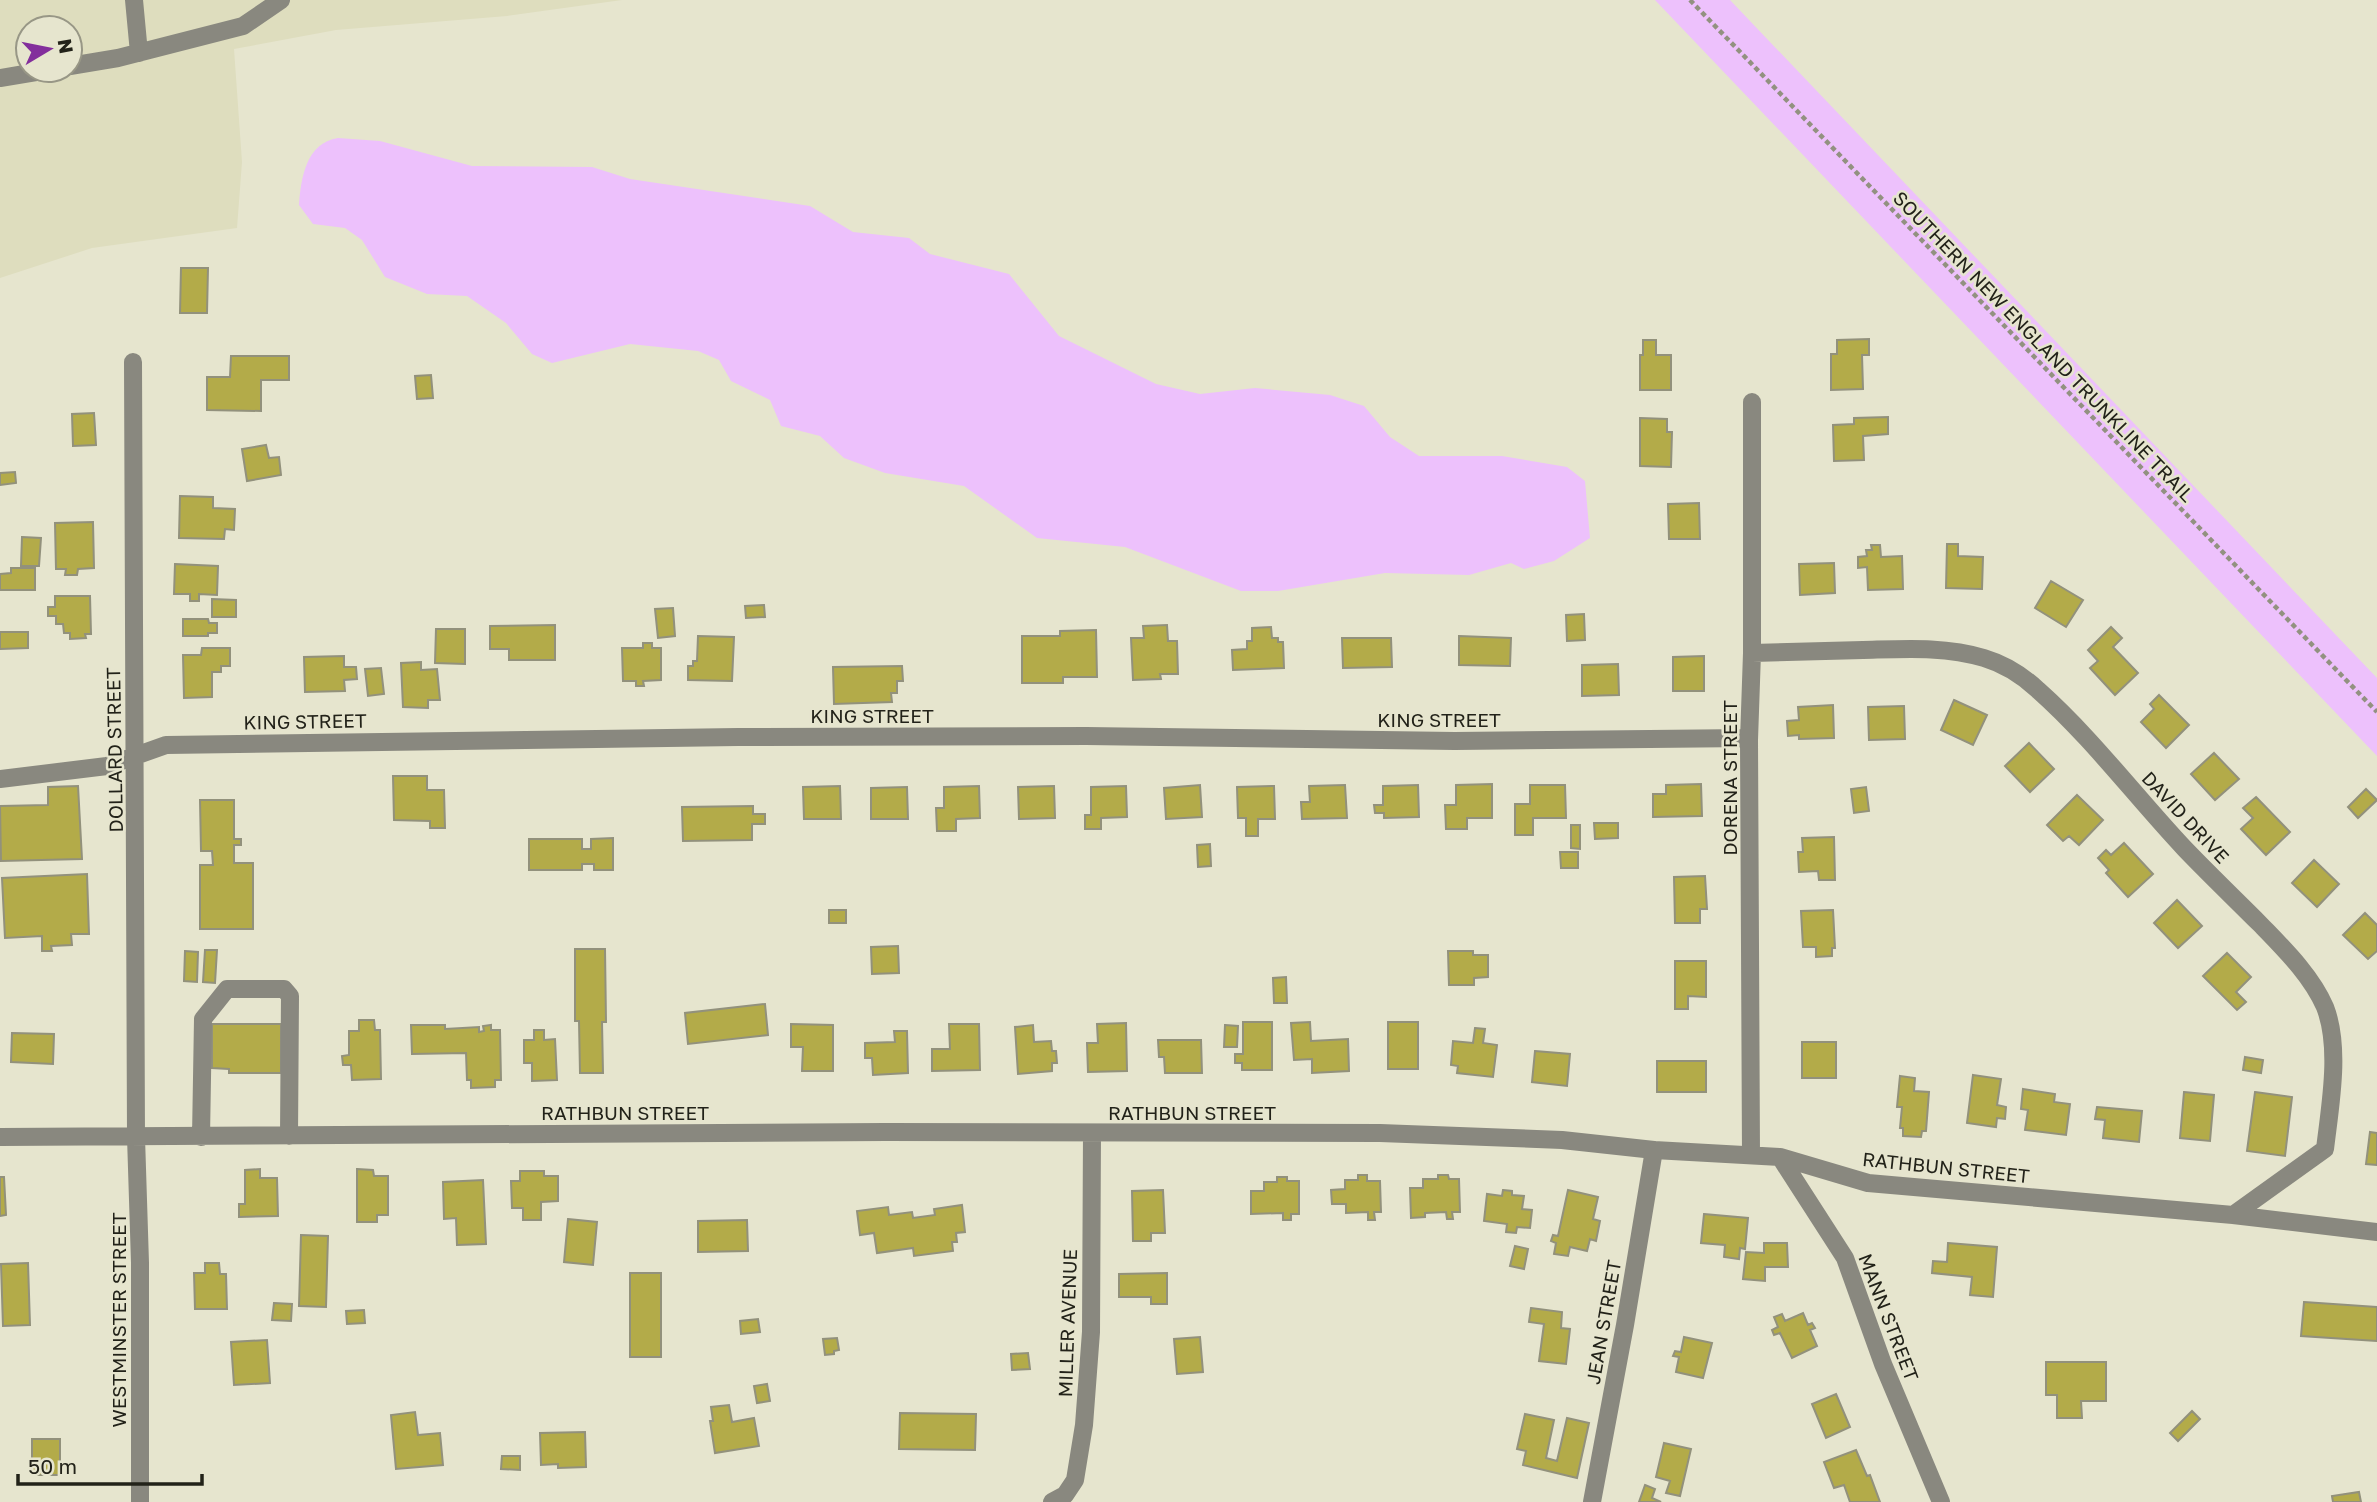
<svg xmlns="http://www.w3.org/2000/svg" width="2377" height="1502" font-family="'Golos Text',sans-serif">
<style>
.built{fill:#deddbe;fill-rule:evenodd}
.green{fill:#edc1fc}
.building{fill:#b3ab49;stroke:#92917c;stroke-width:2}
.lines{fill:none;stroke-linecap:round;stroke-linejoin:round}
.path{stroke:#929180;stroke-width:4.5;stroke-dasharray:5 3.5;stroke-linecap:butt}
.minor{stroke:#89887f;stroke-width:18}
.labels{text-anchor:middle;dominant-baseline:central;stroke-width:5;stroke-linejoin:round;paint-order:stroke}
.street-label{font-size:19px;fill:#222219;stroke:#e6e5ce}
</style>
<rect width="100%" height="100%" fill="#e6e5ce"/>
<path class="built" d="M 0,0 L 622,0 L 507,16 L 336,30 L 234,49 L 242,162 L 237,228 L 92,248 L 0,278 ZM 28,28 L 70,28 L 70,70 L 28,70 Z"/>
<path class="green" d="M 1655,0 L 1730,0 L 2377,678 L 2377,756 Z
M 338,138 L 380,141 L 472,166 L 592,167 L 630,179 L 810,206 L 853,232 L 909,238 L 930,254 L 1009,274 L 1059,336 L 1156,384 L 1200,394 L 1255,388 L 1330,395 L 1364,406 L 1390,437 L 1419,456 L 1502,456 L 1567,467 L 1585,481 L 1590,538 L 1554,561 L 1524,569 L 1511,563 L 1469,575 L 1385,573 L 1278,591 L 1241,591 L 1125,547 L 1037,538 L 964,486 L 885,473 L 844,458 L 820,436 L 781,426 L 770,400 L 731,381 L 719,360 L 698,351 L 630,344 L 552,363 L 532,354 L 506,323 L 467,296 L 427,294 L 385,277 L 362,240 L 345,228 L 313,224 L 299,205 C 301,178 306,143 338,138 Z"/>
<path class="building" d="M 181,268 L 208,268 L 207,313 L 180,313 Z
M 1869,339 L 1869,355 L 1862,355 L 1863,389 L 1831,390 L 1831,354 L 1837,354 L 1837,340 Z
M 1643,340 L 1656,340 L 1656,355 L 1671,355 L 1671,390 L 1640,390 L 1640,355 L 1643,355 Z
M 231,356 L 289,356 L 289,380 L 261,380 L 261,411 L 207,410 L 207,377 L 230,377 Z
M 431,375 L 433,398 L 417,399 L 415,376 Z
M 94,413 L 96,445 L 73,446 L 72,414 Z
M 1888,417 L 1888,434 L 1863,436 L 1864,460 L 1834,461 L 1833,425 L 1854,424 L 1854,418 Z
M 1640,418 L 1667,419 L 1667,432 L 1672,432 L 1671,467 L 1640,466 Z
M 266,445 L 269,458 L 279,457 L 281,475 L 247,481 L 242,449 Z
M 15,472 L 16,483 L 0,485 L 0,473 Z
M 180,496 L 213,497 L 213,508 L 235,509 L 234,530 L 225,529 L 224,539 L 179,538 Z
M 1699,503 L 1700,539 L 1669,539 L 1668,504 Z
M 93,522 L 94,568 L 78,569 L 77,575 L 65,575 L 66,569 L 56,569 L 55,523 Z
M 22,537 L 41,538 L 39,566 L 21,566 Z
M 1947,544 L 1958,544 L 1958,556 L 1983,557 L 1982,589 L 1946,588 Z
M 1871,545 L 1880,545 L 1881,557 L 1902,556 L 1903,589 L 1868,590 L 1867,567 L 1858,568 L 1858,557 L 1867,556 L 1866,550 L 1872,550 Z
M 1834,563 L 1835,593 L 1800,595 L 1799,564 Z
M 175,564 L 218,566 L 217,595 L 199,594 L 199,601 L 190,601 L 190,594 L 174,594 Z
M 11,568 L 35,568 L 35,590 L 0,590 L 0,574 L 11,573 Z
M 2051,581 L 2083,600 L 2066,627 L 2035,608 Z
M 55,596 L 90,596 L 91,634 L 85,634 L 86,638 L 70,639 L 70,633 L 64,633 L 63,624 L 56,624 L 56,616 L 48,616 L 48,607 L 55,607 Z
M 212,599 L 236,600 L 236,617 L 212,617 Z
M 764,605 L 765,617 L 746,618 L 745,606 Z
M 673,608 L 675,636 L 658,638 L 655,609 Z
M 1584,614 L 1585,640 L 1567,641 L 1566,615 Z
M 183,619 L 208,619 L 209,623 L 217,623 L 217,633 L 208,633 L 208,636 L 183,636 Z
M 555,625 L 555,660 L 509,660 L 509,649 L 490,649 L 490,626 Z
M 1167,625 L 1168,641 L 1177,641 L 1178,674 L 1160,674 L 1161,679 L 1133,680 L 1131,638 L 1144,638 L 1143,626 Z
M 1271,627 L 1272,638 L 1278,638 L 1278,642 L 1283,642 L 1284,668 L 1233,670 L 1232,650 L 1247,649 L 1247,641 L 1252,641 L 1252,628 Z
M 2111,627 L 2122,638 L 2113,647 L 2138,673 L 2115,695 L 2090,668 L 2098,661 L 2088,650 Z
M 436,629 L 465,629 L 465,664 L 435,663 Z
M 1096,630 L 1097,677 L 1063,677 L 1063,683 L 1022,683 L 1022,636 L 1060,636 L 1060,631 Z
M 0,632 L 28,632 L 28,648 L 0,649 Z
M 698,636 L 734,637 L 732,681 L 688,680 L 688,666 L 693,666 L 693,661 L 697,661 Z
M 1459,636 L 1511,638 L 1510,666 L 1459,665 Z
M 1342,638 L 1391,638 L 1392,667 L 1343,668 Z
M 643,643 L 652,643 L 652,648 L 661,648 L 661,680 L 643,681 L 644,686 L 636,686 L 636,681 L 623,681 L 622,648 L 643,648 Z
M 202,648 L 230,648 L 230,666 L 221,666 L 221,672 L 212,672 L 212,697 L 184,698 L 183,655 L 201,655 Z
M 344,656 L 344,667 L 356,667 L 357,679 L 344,680 L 345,691 L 305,692 L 304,657 Z
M 1704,656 L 1704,691 L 1673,691 L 1673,657 Z
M 421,662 L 421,670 L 437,669 L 440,700 L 428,700 L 428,708 L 403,707 L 401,663 Z
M 1618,664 L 1619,695 L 1582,696 L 1582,665 Z
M 902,666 L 903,681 L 897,681 L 897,693 L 891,693 L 892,702 L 834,704 L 833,667 Z
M 381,668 L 384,694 L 368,696 L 365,669 Z
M 2159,695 L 2189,725 L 2166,748 L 2141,722 L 2154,709 L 2150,704 Z
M 1954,700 L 1987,715 L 1973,745 L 1941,730 Z
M 1833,705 L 1834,738 L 1799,739 L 1799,735 L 1788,736 L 1787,721 L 1799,720 L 1798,707 Z
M 1904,706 L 1905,739 L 1869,740 L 1868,707 Z
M 2029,743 L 2054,769 L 2030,792 L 2005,766 Z
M 2214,753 L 2239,779 L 2215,800 L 2191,774 Z
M 393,776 L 427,776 L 427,790 L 444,790 L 445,828 L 430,828 L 430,821 L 394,820 Z
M 1492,784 L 1492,818 L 1467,818 L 1467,829 L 1446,829 L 1445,805 L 1456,805 L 1456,785 Z
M 1701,784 L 1702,816 L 1653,817 L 1653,794 L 1666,794 L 1666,785 Z
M 1200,785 L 1202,817 L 1166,819 L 1164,788 Z
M 1345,785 L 1347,818 L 1302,819 L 1301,802 L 1310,802 L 1309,786 Z
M 1418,785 L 1419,817 L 1384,818 L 1384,813 L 1375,813 L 1374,805 L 1383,805 L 1383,786 Z
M 1530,785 L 1565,785 L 1566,818 L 1533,818 L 1533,835 L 1515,835 L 1515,804 L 1530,804 Z
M 78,786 L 82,859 L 1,861 L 0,806 L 48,805 L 48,787 Z
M 840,786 L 841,819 L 804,819 L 803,787 Z
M 979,786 L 980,818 L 956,819 L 956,831 L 937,831 L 936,808 L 944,808 L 944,787 Z
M 1054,786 L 1055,818 L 1019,819 L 1018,787 Z
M 1126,786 L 1127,817 L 1101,818 L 1101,829 L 1085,829 L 1085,815 L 1091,815 L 1091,787 Z
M 1274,786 L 1275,819 L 1258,819 L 1258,836 L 1246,836 L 1246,818 L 1238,818 L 1237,787 Z
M 907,787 L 908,819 L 871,819 L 871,788 Z
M 1866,787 L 1869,811 L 1854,813 L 1851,789 Z
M 2366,789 L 2377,800 L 2358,818 L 2348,807 Z
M 2077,795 L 2103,820 L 2079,845 L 2069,836 L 2063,841 L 2047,825 Z
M 2256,797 L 2290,832 L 2266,855 L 2241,829 L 2253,818 L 2243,808 Z
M 200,800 L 234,800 L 234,839 L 241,839 L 241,845 L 234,845 L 234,863 L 253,863 L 253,929 L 200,929 L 200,865 L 213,865 L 212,851 L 201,851 Z
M 753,806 L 753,814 L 765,814 L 765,824 L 752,824 L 752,840 L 683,841 L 682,807 Z
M 1594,823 L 1618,823 L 1618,838 L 1595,839 Z
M 1571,825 L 1580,825 L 1580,849 L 1571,848 Z
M 1834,837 L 1835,880 L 1819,880 L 1818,871 L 1799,872 L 1798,852 L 1803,852 L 1802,838 Z
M 613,838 L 613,870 L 594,870 L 594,864 L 582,864 L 582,870 L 529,870 L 529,839 L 582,839 L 582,849 L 591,849 L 591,839 Z
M 2124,843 L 2153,874 L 2128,897 L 2106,873 L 2109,870 L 2098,858 L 2106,850 L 2111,855 Z
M 1210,844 L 1211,866 L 1198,867 L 1197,845 Z
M 1560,852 L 1578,852 L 1578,868 L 1561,868 Z
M 2314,860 L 2339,884 L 2317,907 L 2292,883 Z
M 87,874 L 89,934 L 71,934 L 72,945 L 51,946 L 52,951 L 42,951 L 42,936 L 5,938 L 2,878 Z
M 1705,876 L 1707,909 L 1700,909 L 1700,923 L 1675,923 L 1674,877 Z
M 2177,900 L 2202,926 L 2178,948 L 2154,923 Z
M 829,910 L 846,910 L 846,923 L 829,923 Z
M 1833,910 L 1835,948 L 1832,948 L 1832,956 L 1816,957 L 1816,947 L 1803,947 L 1801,911 Z
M 2365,913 L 2377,925 L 2377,951 L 2368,959 L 2343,935 Z
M 898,946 L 899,973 L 872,974 L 871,947 Z
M 575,949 L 605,949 L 606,1022 L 602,1022 L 603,1073 L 580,1073 L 579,1021 L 575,1021 Z
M 205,950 L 217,950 L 215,983 L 203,982 Z
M 185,951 L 198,952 L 197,982 L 184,981 Z
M 1448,951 L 1473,951 L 1473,955 L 1488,955 L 1488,977 L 1474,978 L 1474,985 L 1449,985 Z
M 2227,953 L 2251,977 L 2236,992 L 2246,1002 L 2237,1010 L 2203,976 Z
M 1675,961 L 1706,961 L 1706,997 L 1688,996 L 1688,1009 L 1675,1009 Z
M 1286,977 L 1287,1003 L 1274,1003 L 1273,978 Z
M 765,1004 L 768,1035 L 688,1044 L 685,1013 Z
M 359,1020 L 374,1020 L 375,1030 L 380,1030 L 381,1079 L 352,1080 L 351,1065 L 343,1065 L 342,1056 L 349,1055 L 349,1031 L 359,1031 Z
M 1243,1022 L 1272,1022 L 1272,1070 L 1242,1070 L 1242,1063 L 1235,1063 L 1235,1054 L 1243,1054 Z
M 1310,1022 L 1311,1041 L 1348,1039 L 1349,1071 L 1312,1073 L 1312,1059 L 1294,1060 L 1291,1023 Z
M 1388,1022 L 1418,1022 L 1418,1069 L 1388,1069 Z
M 1126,1023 L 1127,1071 L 1088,1072 L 1087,1043 L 1098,1043 L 1097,1024 Z
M 212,1024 L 281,1024 L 281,1073 L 229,1073 L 229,1069 L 212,1068 Z
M 791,1024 L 833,1025 L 833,1071 L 802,1071 L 803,1047 L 791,1047 Z
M 949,1024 L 979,1024 L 980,1070 L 932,1071 L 932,1049 L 950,1049 Z
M 411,1025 L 445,1025 L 445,1029 L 479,1027 L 479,1032 L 484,1031 L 483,1026 L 491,1025 L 491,1030 L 500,1030 L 501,1080 L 495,1080 L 495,1087 L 471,1088 L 471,1080 L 467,1080 L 466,1053 L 412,1054 Z
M 1033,1025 L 1034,1042 L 1051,1041 L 1052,1051 L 1056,1051 L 1057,1063 L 1052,1063 L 1052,1071 L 1018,1074 L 1015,1027 Z
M 1225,1025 L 1238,1026 L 1237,1047 L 1224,1047 Z
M 1475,1028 L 1485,1029 L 1483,1043 L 1497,1045 L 1493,1077 L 1457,1073 L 1458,1066 L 1451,1065 L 1453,1041 L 1473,1043 Z
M 534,1030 L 544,1030 L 544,1040 L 555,1039 L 557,1080 L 532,1081 L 532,1063 L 524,1063 L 524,1040 L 534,1040 Z
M 894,1031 L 907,1031 L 908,1073 L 873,1075 L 872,1058 L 865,1058 L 865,1043 L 895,1042 Z
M 12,1033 L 54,1034 L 53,1064 L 11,1062 Z
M 1158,1040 L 1201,1040 L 1202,1073 L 1165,1073 L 1164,1057 L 1159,1057 Z
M 1802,1042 L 1836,1042 L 1836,1078 L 1802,1078 Z
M 1535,1051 L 1570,1054 L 1567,1086 L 1532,1082 Z
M 2245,1057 L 2263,1060 L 2261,1073 L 2243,1070 Z
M 1657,1061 L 1706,1061 L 1706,1092 L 1657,1092 Z
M 1973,1075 L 2001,1079 L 1997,1105 L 2006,1107 L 2005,1119 L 1997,1118 L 1996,1127 L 1967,1123 Z
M 1900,1076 L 1915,1078 L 1914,1091 L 1929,1092 L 1926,1131 L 1922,1131 L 1921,1137 L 1903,1136 L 1903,1128 L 1900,1128 L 1902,1107 L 1897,1107 Z
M 2023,1089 L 2055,1094 L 2054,1102 L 2070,1104 L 2066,1135 L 2025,1130 L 2028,1110 L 2021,1109 Z
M 2184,1092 L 2214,1095 L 2210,1141 L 2180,1138 Z
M 2255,1092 L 2292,1097 L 2285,1156 L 2247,1151 Z
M 2097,1107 L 2142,1111 L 2139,1142 L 2103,1138 L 2105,1120 L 2095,1119 Z
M 2370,1132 L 2377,1133 L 2377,1165 L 2366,1164 Z
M 260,1169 L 260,1178 L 277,1178 L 278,1216 L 239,1217 L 239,1204 L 245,1204 L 245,1170 Z
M 357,1169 L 373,1170 L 374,1176 L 388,1176 L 388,1215 L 377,1215 L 377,1222 L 357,1222 Z
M 520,1171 L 544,1171 L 544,1176 L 558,1176 L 558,1201 L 541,1202 L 541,1220 L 523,1220 L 523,1208 L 512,1208 L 511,1181 L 520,1181 Z
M 1358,1175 L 1367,1175 L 1367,1181 L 1380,1181 L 1381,1212 L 1374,1212 L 1375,1220 L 1368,1220 L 1368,1212 L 1346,1213 L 1346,1204 L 1332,1204 L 1331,1190 L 1345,1189 L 1345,1180 L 1358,1180 Z
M 1438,1175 L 1448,1175 L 1449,1179 L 1459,1179 L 1460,1212 L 1452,1212 L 1453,1219 L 1447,1219 L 1446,1212 L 1425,1213 L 1425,1217 L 1411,1218 L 1410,1188 L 1423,1188 L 1423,1179 L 1438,1179 Z
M 0,1177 L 4,1177 L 6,1215 L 0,1216 Z
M 1277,1177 L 1287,1177 L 1287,1181 L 1299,1181 L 1299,1214 L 1291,1214 L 1291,1220 L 1283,1220 L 1283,1213 L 1251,1214 L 1251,1191 L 1264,1191 L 1264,1182 L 1277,1182 Z
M 483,1180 L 486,1244 L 457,1245 L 456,1218 L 444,1219 L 443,1182 Z
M 1163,1190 L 1165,1233 L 1151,1233 L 1151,1241 L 1133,1241 L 1132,1191 Z
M 1503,1190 L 1512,1191 L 1512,1195 L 1524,1196 L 1522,1209 L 1532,1210 L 1530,1228 L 1517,1227 L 1516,1233 L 1506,1232 L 1507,1224 L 1484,1221 L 1487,1194 L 1502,1196 Z
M 1568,1190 L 1598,1197 L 1593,1219 L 1600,1221 L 1596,1241 L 1590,1239 L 1587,1251 L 1570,1247 L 1568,1256 L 1554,1254 L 1556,1243 L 1551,1241 L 1553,1235 L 1558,1236 Z
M 962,1205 L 965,1232 L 956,1233 L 957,1242 L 952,1242 L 953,1251 L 914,1256 L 913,1248 L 877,1253 L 874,1233 L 860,1235 L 857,1211 L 888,1207 L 889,1215 L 912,1212 L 913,1218 L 935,1215 L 934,1209 Z
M 1704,1214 L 1748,1218 L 1745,1249 L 1740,1248 L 1739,1259 L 1724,1257 L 1725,1245 L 1701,1243 Z
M 568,1219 L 597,1222 L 593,1265 L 564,1262 Z
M 747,1220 L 748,1251 L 698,1252 L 698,1221 Z
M 301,1235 L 328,1236 L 326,1307 L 299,1306 Z
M 1764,1243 L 1787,1243 L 1788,1267 L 1765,1267 L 1765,1281 L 1743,1279 L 1746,1252 L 1764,1253 Z
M 1948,1243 L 1997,1247 L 1993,1297 L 1970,1295 L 1972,1277 L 1932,1273 L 1933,1261 L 1947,1262 Z
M 1515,1246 L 1528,1249 L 1524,1269 L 1510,1266 Z
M 28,1263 L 30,1325 L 3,1326 L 1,1264 Z
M 205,1263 L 219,1263 L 220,1274 L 226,1274 L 227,1309 L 195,1309 L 194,1273 L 205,1273 Z
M 630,1273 L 661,1273 L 661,1357 L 630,1357 Z
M 1167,1273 L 1167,1304 L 1151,1304 L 1151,1297 L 1119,1297 L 1119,1274 Z
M 2304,1302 L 2377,1307 L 2377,1341 L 2301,1336 Z
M 274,1303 L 292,1304 L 291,1321 L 272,1320 Z
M 1531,1308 L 1562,1312 L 1561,1328 L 1570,1329 L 1566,1364 L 1539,1361 L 1544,1324 L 1529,1322 Z
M 364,1310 L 365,1323 L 347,1324 L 346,1311 Z
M 1803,1313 L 1808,1325 L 1812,1323 L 1815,1328 L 1810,1330 L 1817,1346 L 1792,1358 L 1780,1333 L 1774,1335 L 1772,1330 L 1778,1327 L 1774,1317 L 1782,1314 L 1785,1321 Z
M 758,1319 L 760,1332 L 741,1334 L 740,1321 Z
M 1200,1337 L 1203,1372 L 1177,1374 L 1174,1339 Z
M 1684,1337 L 1712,1343 L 1703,1378 L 1676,1372 L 1679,1357 L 1673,1356 L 1675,1351 L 1681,1352 Z
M 837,1338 L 839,1350 L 834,1351 L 834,1354 L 825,1355 L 823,1339 Z
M 267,1340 L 270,1383 L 234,1385 L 231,1342 Z
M 1028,1353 L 1030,1369 L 1012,1370 L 1011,1354 Z
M 2046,1362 L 2106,1362 L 2106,1401 L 2081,1401 L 2082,1418 L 2057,1418 L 2057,1395 L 2046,1395 Z
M 767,1384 L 770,1401 L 757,1403 L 754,1386 Z
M 1836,1394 L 1850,1427 L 1826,1438 L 1812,1404 Z
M 729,1405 L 732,1422 L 754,1418 L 759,1446 L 715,1453 L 710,1421 L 713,1421 L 711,1407 Z
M 2192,1411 L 2200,1419 L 2178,1441 L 2170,1433 Z
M 415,1412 L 418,1435 L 440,1433 L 443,1465 L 396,1469 L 391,1415 Z
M 900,1413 L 976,1414 L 975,1450 L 899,1449 Z
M 1525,1414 L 1554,1420 L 1546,1458 L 1557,1461 L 1567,1418 L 1589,1423 L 1577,1478 L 1523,1465 L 1526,1451 L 1517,1449 Z
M 585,1432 L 586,1467 L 558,1468 L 558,1464 L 541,1465 L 540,1433 Z
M 32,1439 L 60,1439 L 60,1475 L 32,1475 Z
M 1664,1443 L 1691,1449 L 1680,1496 L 1666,1493 L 1670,1481 L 1656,1477 Z
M 1856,1450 L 1867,1476 L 1870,1475 L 1880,1502 L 1850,1502 L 1844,1485 L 1834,1488 L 1824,1462 Z
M 502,1456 L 520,1456 L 520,1470 L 501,1469 Z
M 1645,1485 L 1655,1489 L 1652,1498 L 1661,1502 L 1639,1502 Z
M 2359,1492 L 2361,1502 L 2333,1502 L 2332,1496 Z"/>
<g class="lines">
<path class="path" d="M 1690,0 L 2377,712"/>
<path class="minor" d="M 134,0 L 139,53
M 70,66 L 118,58 L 243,26 L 281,0
M 0,78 L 48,70
M 133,362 L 136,1137 L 140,1263 L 140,1502
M 1752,653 C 1789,652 1826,651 1863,650 C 1903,649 1945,646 1984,658 C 2004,664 2023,676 2038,690 C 2092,738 2136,797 2185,849 C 2210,875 2235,899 2260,924 C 2284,949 2311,975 2325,1007 C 2341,1048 2330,1106 2325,1149 L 2233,1215
M 0,779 L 107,766 L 166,745 L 738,737 L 1086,736 L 1455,741 L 1749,738
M 0,1137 L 885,1132 L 1380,1133 L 1562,1140 L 1654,1150 L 1780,1157 L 1868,1183 L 2233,1215 L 2377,1232
M 201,1137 L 203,1019 L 227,989 L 284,989 L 290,996 L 289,1136
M 1751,1154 L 1749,740 L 1752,653 L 1752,402
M 1780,1157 L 1845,1258 L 1883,1364 L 1941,1502
M 1052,1502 L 1065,1495 L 1075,1480 L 1084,1425 L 1091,1332 L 1092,1133
M 1592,1502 L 1625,1325 L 1654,1150"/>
</g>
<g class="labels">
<g class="street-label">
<text transform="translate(2044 346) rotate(46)">SOUTHERN NEW ENGLAND TRUNKLINE TRAIL</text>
<text x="872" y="715">KING STREET</text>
<text x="1439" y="719">KING STREET</text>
<text transform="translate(305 721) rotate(-1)">KING STREET</text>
<text transform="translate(114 750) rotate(-91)">DOLLARD STREET</text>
<text transform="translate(1729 778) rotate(-90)">DORENA STREET</text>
<text transform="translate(2186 817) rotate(47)">DAVID DRIVE</text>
<text x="625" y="1112">RATHBUN STREET</text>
<text x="1192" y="1112">RATHBUN STREET</text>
<text transform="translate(1946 1167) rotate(6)">RATHBUN STREET</text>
<text transform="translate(1889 1317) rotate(69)">MANN STREET</text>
<text transform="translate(118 1320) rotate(-90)">WESTMINSTER STREET</text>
<text transform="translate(1603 1322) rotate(-80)">JEAN STREET</text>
<text transform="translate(1067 1323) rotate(-88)">MILLER AVENUE</text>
</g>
</g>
<g transform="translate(49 49) rotate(80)"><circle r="33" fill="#e6e5ce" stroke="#989786" stroke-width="2"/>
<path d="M0-5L12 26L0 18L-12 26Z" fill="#832e9c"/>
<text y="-10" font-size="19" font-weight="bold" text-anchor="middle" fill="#222219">N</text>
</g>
<path d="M18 1474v10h184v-10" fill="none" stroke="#222219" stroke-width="3.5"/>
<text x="28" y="1474" font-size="21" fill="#222219" stroke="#e6e5ce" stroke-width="5" paint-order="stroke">50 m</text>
</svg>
